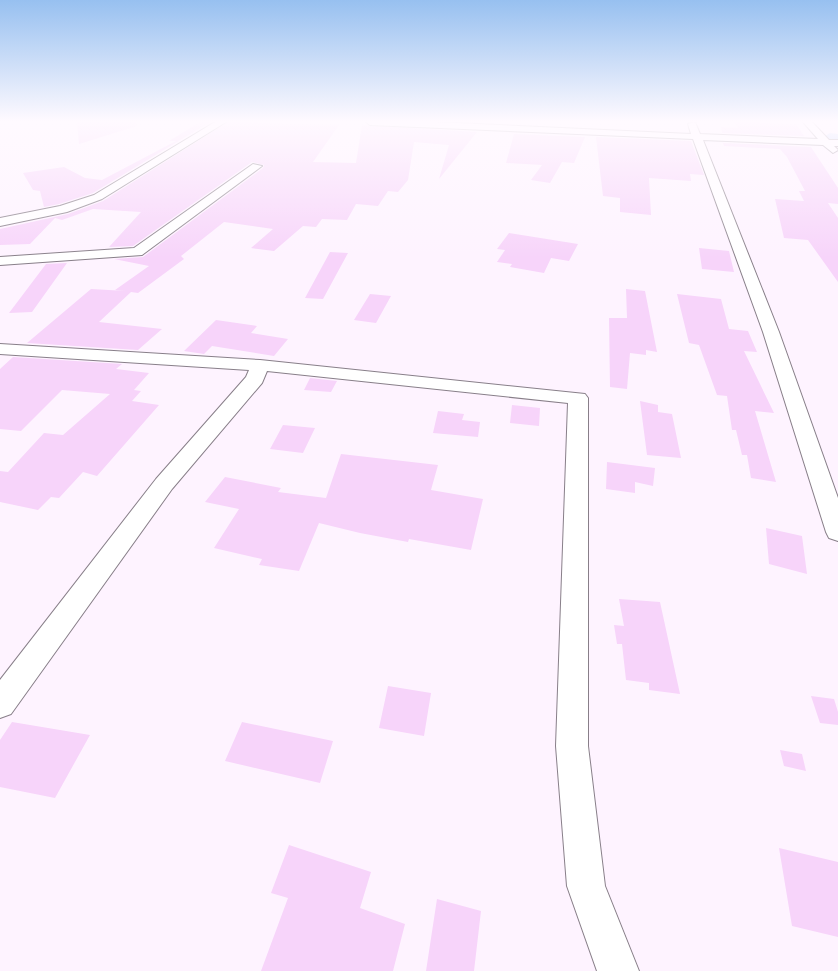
<svg xmlns="http://www.w3.org/2000/svg" width="838" height="971" font-family="Barlow,sans-serif">
<style>
.lines{fill:none;stroke-linecap:round;stroke-linejoin:round}
.river{fill:#bed3fd;fill-rule:evenodd}
.building{fill:#f7d4fa}
.minor-casing{stroke:#887f89;stroke-width:2}
.minor{fill:#fff;fill-rule:evenodd}
</style>
<rect width="100%" height="100%" fill="#fef3ff"/>
<g class="lines">
<path class="river" d="M 830,133 L 838,134 L 838,144 L 825,141 L 822,138 Z"/>
</g>
<path class="building" d="M 77,122 L 136,122 L 137,126 L 79,144 Z
M 200,122 L 210,122 L 93,193 L 59,204 L 44,207 L 40,191 L 33,190 L 23,173 L 64,167 L 85,178 L 102,180 L 176,141 L 169,141 Z
M 228,122 L 339,125 L 313,162 L 356,163 L 362,125 L 477,132 L 439,179 L 449,145 L 414,142 L 408,180 L 398,192 L 388,191 L 378,206 L 356,204 L 347,220 L 322,219 L 316,227 L 303,226 L 274,251 L 251,248 L 273,229 L 224,222 L 181,256 L 184,259 L 138,293 L 131,292 L 99,322 L 162,329 L 138,350 L 27,343 L 91,289 L 126,291 L 115,290 L 149,266 L 114,259 L 143,257 L 263,168 L 264,165 L 252,162 L 133,246 L 109,247 L 141,212 L 93,209 L 62,220 L 55,218 L 30,244 L 0,245 L 0,229 L 68,214 L 103,201 Z
M 734,122 L 796,124 L 804,136 L 722,133 L 721,127 L 738,128 Z
M 514,134 L 585,137 L 574,163 L 562,162 L 550,183 L 531,180 L 542,165 L 506,163 Z
M 596,137 L 691,141 L 704,175 L 690,174 L 691,181 L 649,178 L 651,215 L 620,212 L 620,198 L 603,196 Z
M 723,143 L 811,147 L 838,188 L 838,204 L 828,203 L 838,218 L 838,282 L 808,240 L 784,238 L 775,199 L 804,201 L 799,191 L 805,191 L 787,157 L 780,149 L 724,146 Z
M 509,233 L 578,244 L 569,261 L 551,258 L 544,273 L 510,267 L 512,264 L 497,262 L 505,250 L 497,249 Z
M 699,248 L 729,251 L 734,272 L 702,269 Z
M 330,252 L 348,253 L 323,299 L 305,298 Z
M 67,263 L 32,312 L 9,313 L 46,264 Z
M 626,289 L 645,291 L 657,352 L 646,350 L 646,355 L 630,353 L 627,389 L 610,387 L 609,318 L 627,318 Z
M 370,294 L 391,296 L 376,323 L 354,320 Z
M 677,294 L 721,299 L 729,329 L 748,331 L 757,352 L 744,351 L 774,413 L 755,411 L 776,482 L 751,478 L 747,455 L 742,455 L 736,430 L 732,430 L 727,396 L 717,395 L 699,345 L 689,343 Z
M 216,320 L 257,326 L 251,333 L 288,339 L 274,356 L 212,346 L 204,354 L 184,351 Z
M 13,357 L 122,364 L 116,369 L 149,373 L 134,390 L 141,391 L 132,401 L 159,405 L 97,476 L 83,472 L 59,498 L 51,497 L 38,510 L 0,502 L 0,471 L 8,472 L 44,433 L 63,435 L 110,394 L 62,390 L 21,431 L 0,429 L 0,369 Z
M 310,378 L 337,381 L 331,392 L 304,390 Z
M 640,401 L 658,405 L 658,412 L 672,414 L 681,458 L 647,455 Z
M 512,405 L 540,408 L 539,426 L 510,423 Z
M 438,411 L 464,414 L 462,420 L 480,422 L 478,437 L 433,433 Z
M 283,425 L 315,428 L 303,453 L 270,449 Z
M 341,454 L 438,465 L 431,490 L 483,499 L 471,550 L 409,539 L 408,542 L 360,533 L 319,523 L 299,571 L 259,565 L 262,559 L 214,548 L 239,509 L 205,502 L 225,477 L 281,488 L 278,492 L 326,498 Z
M 607,462 L 655,468 L 653,486 L 635,482 L 635,493 L 606,489 Z
M 766,528 L 802,536 L 807,574 L 769,564 Z
M 619,599 L 660,602 L 680,694 L 649,690 L 649,683 L 626,680 L 622,644 L 617,644 L 614,625 L 624,626 Z
M 388,686 L 431,693 L 424,736 L 379,728 Z
M 811,696 L 834,699 L 838,712 L 838,725 L 820,723 Z
M 12,722 L 90,735 L 55,798 L 0,787 L 0,740 Z
M 242,722 L 333,741 L 320,783 L 225,761 Z
M 780,750 L 802,754 L 806,771 L 784,766 Z
M 289,845 L 371,872 L 360,908 L 405,924 L 393,971 L 261,971 L 288,898 L 271,893 Z
M 779,848 L 838,862 L 838,937 L 792,926 Z
M 437,899 L 481,911 L 474,971 L 426,971 Z"/>
<g class="lines">
<defs>
<path id="minor" d="M 215,122 L 226,122 L 102,199 L 67,212 L 0,226 L 0,218 L 60,206 L 94,195 Z
M 366,122 L 435,122 L 691,134 L 688,124 L 695,122 L 700,134 L 818,139 L 803,122 L 812,122 L 829,140 L 838,140 L 838,146 L 834,146 L 838,150 L 833,153 L 823,145 L 703,140 L 779,332 L 838,498 L 838,541 L 829,538 L 826,532 L 763,332 L 693,139 L 370,125 Z
M 253,164 L 262,166 L 142,255 L 0,265 L 0,257 L 134,248 Z
M 0,344 L 260,360 L 585,394 L 588,398 L 588,746 L 605,886 L 639,971 L 597,971 L 567,886 L 556,746 L 568,403 L 267,371 L 262,383 L 172,489 L 11,714 L 0,718 L 0,680 L 156,479 L 246,377 L 249,370 L 0,354 Z"/>
</defs>
<use href="#minor" class="minor-casing"/>
<use href="#minor" class="minor"/>
</g>
<linearGradient id="sky" x2="0" y2="1"><stop stop-color="#97c0f0"/><stop offset="0.47" stop-color="#fffaff"/><stop offset="1" stop-color="#fffaff" stop-opacity="0"/></linearGradient>
<rect width="838" height="258" fill="url(#sky)"/>
</svg>
